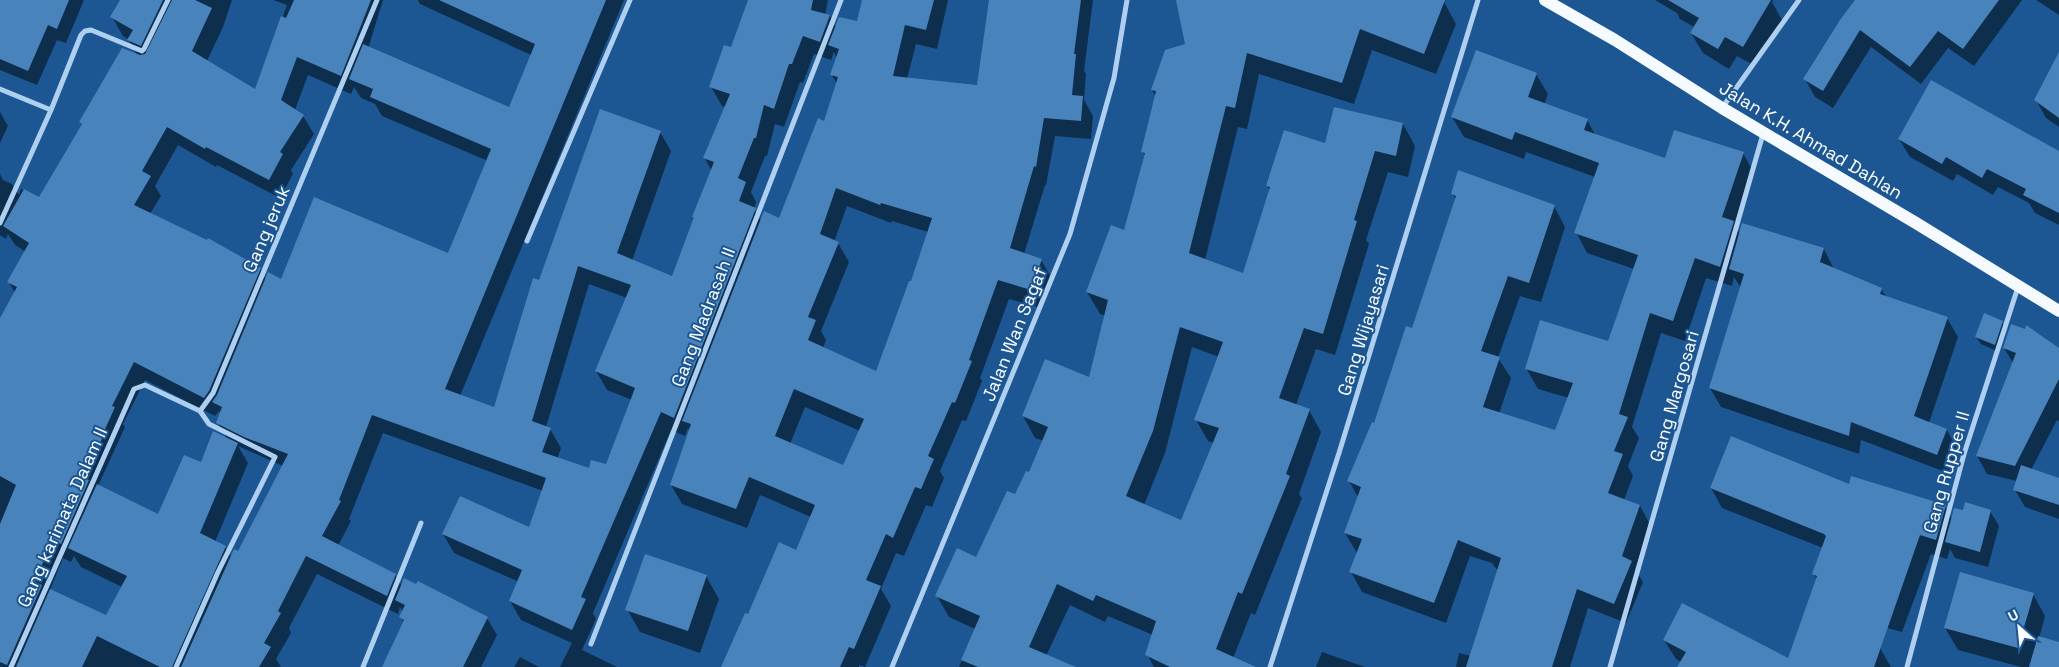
<svg xmlns="http://www.w3.org/2000/svg" width="2059" height="667" font-family="'Space Grotesk',sans-serif">
<style>
.shadow{fill:#0007;fill-rule:evenodd}
.building{fill:#4983bc;fill-rule:evenodd}
.lines{fill:none;stroke-linecap:round;stroke-linejoin:round}
.minor{stroke:#aecfef;stroke-width:5}
.primary{stroke:#f5faff;stroke-width:12}
.labels{text-anchor:middle;dominant-baseline:central;stroke-width:4;stroke-linejoin:round;paint-order:stroke}
.street-label{font-size:18px;fill:#fff;stroke:#1c5793}
</style>
<rect width="100%" height="100%" fill="#1c5793"/>
<path class="shadow" d="M 0,0 L 84,0 L 66,43 L 57,40 L 37,85 L 0,70 Z
M 122,0 L 232,0 L 223,27 L 207,61 L 256,91 L 287,5 L 273,0 L 383,0 L 364,62 L 509,109 L 531,55 L 420,4 L 418,0 L 624,0 L 460,396 L 495,409 L 539,281 L 660,132 L 671,151 L 632,261 L 673,277 L 695,219 L 694,217 L 712,171 L 704,157 L 726,107 L 722,106 L 711,87 L 761,0 L 828,0 L 825,15 L 830,16 L 836,28 L 858,23 L 864,0 L 948,0 L 937,49 L 916,44 L 907,79 L 978,87 L 990,0 L 1093,0 L 1084,71 L 1086,74 L 1084,100 L 1093,116 L 1091,139 L 1055,136 L 1046,185 L 1045,185 L 1024,254 L 1041,260 L 1052,279 L 1041,308 L 1009,299 L 980,378 L 982,381 L 966,421 L 962,420 L 940,471 L 944,478 L 932,507 L 926,505 L 904,556 L 896,553 L 881,589 L 891,606 L 865,667 L 859,665 L 859,667 L 722,667 L 748,615 L 796,551 L 811,517 L 760,495 L 747,528 L 682,504 L 671,485 L 690,431 L 688,428 L 685,436 L 671,430 L 593,613 L 596,619 L 582,650 L 617,667 L 560,667 L 572,643 L 521,620 L 510,601 L 519,582 L 454,553 L 443,534 L 529,529 L 543,491 L 383,433 L 349,519 L 351,521 L 338,546 L 395,575 L 402,586 L 487,618 L 497,635 L 481,667 L 383,667 L 404,623 L 401,617 L 403,612 L 400,607 L 398,614 L 317,574 L 289,628 L 291,633 L 276,659 L 281,667 L 0,667 L 0,321 L 15,293 L 9,282 L 26,252 L 15,245 L 8,234 L 6,239 L 0,235 L 0,174 L 3,180 L 12,184 L 19,195 L 21,189 L 39,198 L 82,125 L 80,122 L 137,55 L 128,39 L 123,36 L 112,17 ZM 834,52 L 837,58 L 831,74 L 837,84 L 825,122 L 780,219 L 761,221 L 754,209 L 756,202 L 751,192 L 765,156 L 767,156 L 775,124 L 784,127 L 800,82 L 803,83 L 814,54 L 831,60 ZM 308,75 L 351,94 L 354,87 L 361,98 L 375,104 L 382,116 L 488,161 L 449,255 L 282,281 L 266,280 L 260,268 L 150,214 L 161,196 L 155,186 L 178,145 L 216,167 L 217,165 L 280,198 L 293,174 L 291,170 L 314,134 L 303,116 L 295,110 ZM 847,206 L 891,223 L 892,221 L 928,232 L 912,283 L 876,373 L 823,348 L 826,340 L 821,331 L 849,262 L 838,243 L 834,242 ZM 589,284 L 627,298 L 596,371 L 607,390 L 632,400 L 607,466 L 589,470 L 557,459 L 561,448 L 550,429 L 546,427 ZM 145,380 L 215,416 L 219,411 L 221,414 L 218,423 L 227,439 L 202,464 L 159,516 L 98,486 L 125,427 L 123,424 ZM 805,407 L 860,431 L 844,467 L 790,444 ZM 238,446 L 283,466 L 238,553 L 232,558 L 225,547 L 215,542 L 248,463 ZM 74,556 L 81,567 L 122,587 L 106,616 L 50,590 L 63,558 L 71,562 Z
M 1177,0 L 1438,0 L 1444,2 L 1456,24 L 1436,74 L 1372,50 L 1354,104 L 1259,74 L 1247,129 L 1238,127 L 1205,260 L 1244,275 L 1270,190 L 1267,186 L 1326,144 L 1403,124 L 1415,146 L 1408,177 L 1388,172 L 1366,240 L 1369,244 L 1335,355 L 1316,349 L 1296,405 L 1309,410 L 1321,432 L 1299,494 L 1302,498 L 1255,615 L 1251,613 L 1232,661 L 1236,667 L 1154,667 L 1147,654 L 1153,635 L 1108,616 L 1105,622 L 1070,605 L 1046,656 L 1069,667 L 959,667 L 975,629 L 949,617 L 937,596 L 976,558 L 1029,474 L 1044,441 L 1035,438 L 1023,416 L 1090,379 L 1106,316 L 1100,314 L 1087,292 L 1125,232 L 1146,157 L 1142,151 L 1156,97 L 1152,90 L 1187,44 ZM 1192,347 L 1219,357 L 1196,420 L 1208,441 L 1214,443 L 1181,521 L 1144,505 L 1165,453 Z
M 1655,0 L 1773,0 L 1772,2 L 1782,20 L 1755,66 L 1737,56 L 1729,69 L 1703,53 L 1691,33 L 1694,27 L 1680,19 L 1677,13 Z
M 1856,0 L 2022,0 L 1974,66 L 1948,48 L 1921,84 L 1871,47 L 1833,108 L 1815,97 L 1805,79 Z
M 2036,0 L 2059,0 L 2059,15 Z
M 2059,57 L 2059,127 L 2046,118 L 2036,100 Z
M 1536,74 L 1548,94 L 1544,105 L 1587,120 L 1596,136 L 1666,160 L 1743,153 L 1754,173 L 1736,227 L 1740,234 L 1824,249 L 1834,269 L 1881,289 L 1887,298 L 1947,318 L 1958,337 L 1929,423 L 1947,430 L 1957,449 L 1948,473 L 1861,440 L 1859,454 L 1721,407 L 1710,388 L 1741,288 L 1734,277 L 1732,286 L 1706,278 L 1685,341 L 1661,333 L 1632,427 L 1639,438 L 1628,466 L 1633,476 L 1624,500 L 1640,506 L 1651,526 L 1635,569 L 1643,582 L 1626,623 L 1588,608 L 1570,667 L 1456,667 L 1459,653 L 1471,656 L 1498,571 L 1492,563 L 1470,556 L 1446,623 L 1362,592 L 1351,572 L 1357,553 L 1345,533 L 1358,497 L 1349,481 L 1375,424 L 1412,330 L 1456,200 L 1453,194 L 1554,206 L 1565,227 L 1541,302 L 1520,296 L 1498,358 L 1511,378 L 1499,414 L 1555,432 L 1569,398 L 1538,389 L 1526,368 L 1609,342 L 1634,269 L 1587,253 L 1576,232 L 1595,177 L 1526,152 L 1524,159 L 1464,137 L 1452,117 Z
M 0,112 L 8,126 L 0,143 Z
M 1899,139 L 2059,153 L 2059,225 L 2035,213 L 2029,203 L 1998,187 L 1993,195 L 1957,174 L 1953,181 L 1910,157 Z
M 2002,322 L 2006,329 L 1999,352 L 1981,344 L 1976,337 Z
M 2004,348 L 2059,350 L 2059,421 L 2057,420 L 2031,470 L 2059,479 L 2059,519 L 2025,507 L 2015,490 L 2017,481 L 1987,474 L 1977,456 L 2013,363 Z
M 1850,485 L 1945,506 L 1952,519 L 1963,512 L 1990,511 L 1999,526 L 1988,567 L 1955,558 L 1950,549 L 1947,559 L 1931,554 L 1902,632 L 1824,611 L 1817,580 L 1814,574 L 1823,548 L 1722,508 L 1711,488 Z
M 706,576 L 719,599 L 700,653 L 640,632 L 627,609 Z
M 2033,594 L 2045,616 L 2033,661 L 2059,643 L 2059,667 L 2021,667 L 1958,650 L 1945,628 Z
M 1664,640 L 1782,667 L 1678,667 L 1681,662 L 1676,659 Z
M 1880,648 L 1891,667 L 1794,667 Z
M 1322,652 L 1365,667 L 1316,667 Z
M 520,657 L 539,667 L 514,667 Z"/>
<path class="building" d="M 0,0 L 69,0 L 57,29 L 48,25 L 28,71 L 0,59 Z
M 120,0 L 163,0 L 141,46 L 127,40 L 133,30 L 110,17 Z
M 172,0 L 195,0 L 212,8 L 192,51 L 255,89 L 281,16 L 286,18 L 294,0 L 371,0 L 341,76 L 297,57 L 281,100 L 304,115 L 280,152 L 283,154 L 269,180 L 206,147 L 205,149 L 167,127 L 142,171 L 151,176 L 134,205 L 207,240 L 208,238 L 261,268 L 209,391 L 204,398 L 134,362 L 112,406 L 115,407 L 101,438 L 102,439 L 83,477 L 89,480 L 61,544 L 52,540 L 35,582 L 42,585 L 7,665 L 0,662 L 0,524 L 16,485 L 0,476 L 0,318 L 17,287 L 7,282 L 29,243 L 3,226 L 24,189 L 39,197 L 82,124 L 79,122 L 122,48 L 140,55 L 145,54 Z
M 439,0 L 606,0 L 445,389 L 494,407 L 533,278 L 539,280 L 600,109 L 661,131 L 617,253 L 672,276 L 694,217 L 692,217 L 714,162 L 703,158 L 730,94 L 709,87 L 724,45 L 731,47 L 748,0 L 813,0 L 811,10 L 830,15 L 820,42 L 803,36 L 792,64 L 789,64 L 774,109 L 764,105 L 756,138 L 754,138 L 738,178 L 746,182 L 739,201 L 756,208 L 674,418 L 661,412 L 581,597 L 586,599 L 572,630 L 509,601 L 522,570 L 442,534 L 460,496 L 529,527 L 546,478 L 372,415 L 339,500 L 341,501 L 322,536 L 396,574 L 387,596 L 306,556 L 278,611 L 281,613 L 264,643 L 271,647 L 259,667 L 181,667 L 234,549 L 238,551 L 288,454 L 244,437 L 216,423 L 222,407 L 212,402 L 217,395 L 268,272 L 281,279 L 314,197 L 448,253 L 491,149 L 370,97 L 373,89 L 349,79 L 363,44 L 509,107 L 535,44 ZM 578,266 L 631,285 L 595,371 L 635,388 L 606,464 L 591,460 L 589,468 L 542,452 L 551,428 L 532,421 Z
M 862,0 L 934,0 L 926,30 L 905,25 L 893,76 L 977,85 L 989,0 L 1081,0 L 1074,54 L 1076,54 L 1072,95 L 1083,96 L 1081,121 L 1044,118 L 1036,167 L 1034,166 L 1010,248 L 1042,259 L 1031,290 L 998,280 L 969,360 L 972,361 L 955,403 L 952,402 L 928,456 L 934,459 L 921,489 L 915,487 L 893,538 L 886,534 L 866,580 L 881,586 L 854,649 L 849,647 L 840,667 L 721,667 L 745,613 L 748,614 L 779,542 L 796,550 L 815,505 L 749,477 L 736,509 L 670,485 L 691,424 L 682,421 L 764,211 L 779,218 L 818,118 L 824,121 L 838,77 L 830,75 L 839,49 L 828,45 L 839,17 L 857,21 ZM 836,188 L 880,205 L 881,203 L 932,218 L 911,281 L 909,281 L 876,371 L 808,340 L 816,320 L 808,317 L 839,242 L 820,234 ZM 794,389 L 864,419 L 843,465 L 775,436 Z
M 1176,0 L 1445,0 L 1424,54 L 1360,29 L 1342,83 L 1247,53 L 1235,108 L 1226,106 L 1189,253 L 1243,273 L 1270,187 L 1266,186 L 1284,130 L 1325,143 L 1334,107 L 1403,123 L 1396,156 L 1375,151 L 1354,220 L 1357,221 L 1323,334 L 1304,328 L 1279,398 L 1310,409 L 1286,474 L 1290,476 L 1242,594 L 1238,592 L 1216,649 L 1256,667 L 1170,667 L 1145,655 L 1156,621 L 1096,595 L 1093,601 L 1057,584 L 1029,647 L 1076,667 L 978,667 L 961,660 L 980,616 L 935,596 L 957,548 L 976,557 L 1007,491 L 1015,494 L 1026,471 L 1029,472 L 1048,427 L 1022,416 L 1045,359 L 1089,377 L 1108,300 L 1086,292 L 1111,225 L 1124,230 L 1145,153 L 1141,152 L 1156,91 L 1151,90 L 1165,50 L 1185,44 ZM 1180,327 L 1223,342 L 1194,420 L 1219,428 L 1181,520 L 1126,496 L 1153,431 Z
M 1668,0 L 1771,0 L 1743,47 L 1725,37 L 1718,49 L 1690,33 L 1699,18 Z
M 1855,0 L 1999,0 L 1963,49 L 1938,31 L 1910,67 L 1860,30 L 1823,91 L 1803,79 L 1840,20 Z
M 1476,50 L 1537,73 L 1528,97 L 1588,119 L 1584,130 L 1665,158 L 1674,130 L 1744,152 L 1722,217 L 1734,221 L 1720,267 L 1695,258 L 1673,321 L 1650,313 L 1619,414 L 1628,417 L 1614,451 L 1623,454 L 1608,493 L 1640,505 L 1622,556 L 1632,561 L 1614,604 L 1577,589 L 1552,667 L 1466,667 L 1501,558 L 1458,540 L 1434,603 L 1349,572 L 1362,539 L 1344,533 L 1361,487 L 1347,481 L 1372,422 L 1374,423 L 1406,326 L 1412,328 L 1456,196 L 1451,194 L 1458,170 L 1555,205 L 1529,283 L 1508,276 L 1481,351 L 1500,357 L 1483,407 L 1555,430 L 1573,383 L 1525,369 L 1540,320 L 1608,341 L 1638,255 L 1574,233 L 1599,163 L 1515,132 L 1512,140 L 1451,117 Z
M 2059,52 L 2059,118 L 2034,100 Z
M 1931,80 L 2059,151 L 2059,213 L 2023,195 L 2026,189 L 1987,169 L 1982,178 L 1946,157 L 1942,164 L 1898,139 Z
M 1742,223 L 1824,248 L 1820,262 L 1882,288 L 1880,294 L 1948,317 L 1914,416 L 1947,429 L 1937,455 L 1851,422 L 1849,436 L 1709,388 L 1744,274 L 1729,269 Z
M 1984,313 L 2003,321 L 1995,345 L 1975,337 Z
M 2011,324 L 2025,329 L 2026,325 L 2059,348 L 2059,379 L 2015,466 L 1976,456 L 2016,353 L 2003,348 Z
M 213,431 L 238,443 L 200,533 L 226,546 L 172,667 L 160,667 L 97,636 L 82,667 L 16,667 L 50,589 L 106,615 L 127,576 L 68,548 L 97,484 L 158,514 L 184,455 L 201,462 Z
M 1731,436 L 1849,484 L 1851,476 L 1946,505 L 1936,540 L 1920,535 L 1874,667 L 1677,667 L 1686,652 L 1663,640 L 1682,603 L 1788,658 L 1817,576 L 1812,574 L 1826,536 L 1824,534 L 1710,488 Z
M 2021,465 L 2059,478 L 2059,505 L 2013,490 Z
M 1965,502 L 1991,510 L 1980,552 L 1945,542 L 1954,508 L 1963,510 Z
M 645,554 L 707,575 L 688,631 L 625,610 Z
M 1960,572 L 2034,593 L 2018,648 L 1944,628 Z
M 404,578 L 416,584 L 418,581 L 488,617 L 463,667 L 382,667 L 404,620 L 399,617 L 405,605 L 395,600 Z
M 2038,636 L 2059,642 L 2059,667 L 2029,667 Z"/>
<g class="lines">
<path class="minor" d="M 0,89 L 51,110
M 1722,108 L 1799,0
M 0,223 L 51,110 L 81,35 L 85,31 L 91,30 L 142,51 L 144,49 L 168,0
M 527,241 L 630,0
M 200,411 L 213,393 L 377,0
M 591,644 L 841,0
M 11,667 L 134,389 L 145,385 L 200,411
M 176,667 L 218,572 L 275,457 L 209,424 L 200,411
M 363,667 L 421,523
M 892,667 L 1070,234 L 1114,78 L 1127,0
M 1270,667 L 1339,453 L 1478,0
M 1610,667 L 1763,134
M 1907,667 L 1964,454 L 2018,287"/>
<path class="primary" d="M 1545,0 L 1615,40 L 1722,108 L 1916,223 L 2059,311"/>
</g>
<g class="labels">
<g class="street-label">
<text transform="translate(1811 140) rotate(31)">Jalan K.H. Ahmad Dahlan</text>
<text transform="translate(266 229) rotate(-67)">Gang jeruk</text>
<text transform="translate(703 317) rotate(-69)">Gang Madrasah II</text>
<text transform="translate(1363 330) rotate(-73)">Gang Wijayasari</text>
<text transform="translate(1014 334) rotate(-68)">Jalan Wan Sagaf</text>
<text transform="translate(1674 396) rotate(-74)">Gang Margosari</text>
<text transform="translate(1946 472) rotate(-74)">Gang Rupper II</text>
<text transform="translate(62 517) rotate(-66)">Gang karimata Dalam II</text>
</g>
</g>
<g transform="translate(2019 627) rotate(333)" stroke="#1c5793" stroke-width="4" paint-order="stroke">
<path d="M0-4L9 19L0 12L-9 19Z" fill="#ffffff"/>
<text y="-8" font-size="14" font-weight="bold" text-anchor="middle" fill="#ffffff">U</text>
</g>
</svg>
